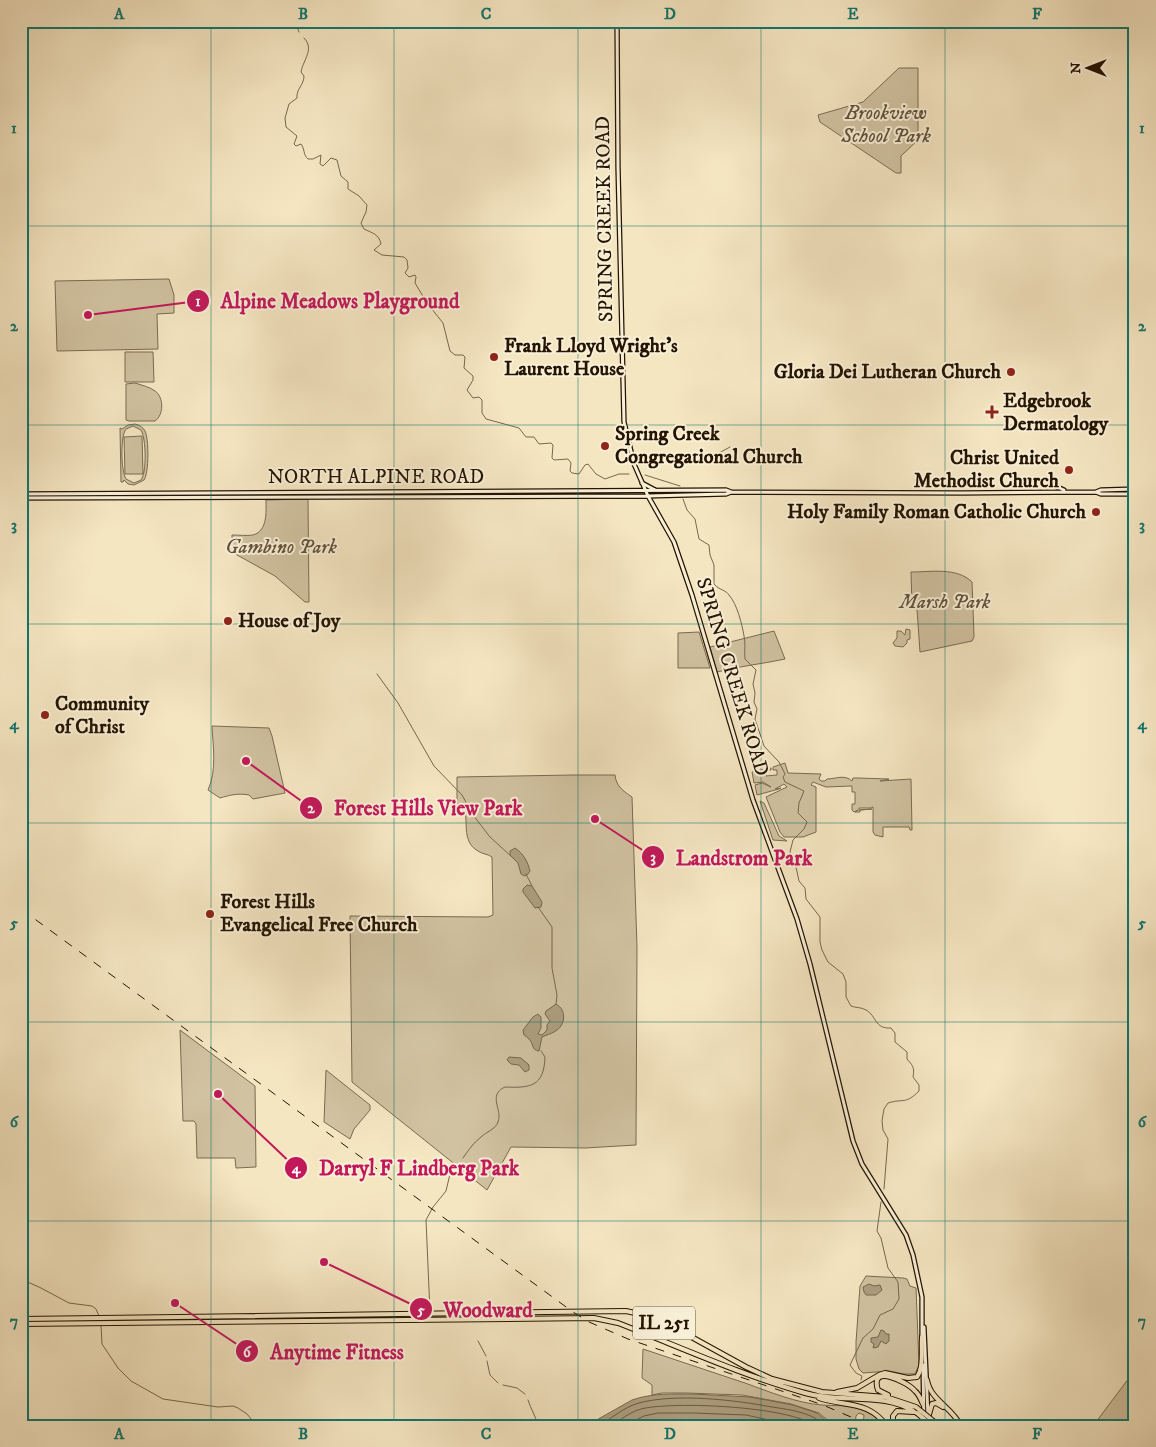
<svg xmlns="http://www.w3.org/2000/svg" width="1156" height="1447" font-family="'IM FELL DW Pica',serif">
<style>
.green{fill:#d1c2a1;stroke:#7a6b51;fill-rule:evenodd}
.water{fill:#ae9f80;stroke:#77674d}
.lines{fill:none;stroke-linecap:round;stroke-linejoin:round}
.shore{stroke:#695a40;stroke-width:1}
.stream{stroke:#77674d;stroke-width:1}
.secondary-casing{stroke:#241401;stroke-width:5.5}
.primary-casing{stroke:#241401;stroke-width:6}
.secondary{stroke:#f8efd7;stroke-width:3}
.primary{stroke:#f5e6c2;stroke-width:4}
.rail{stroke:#241401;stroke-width:1;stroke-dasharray:9 9;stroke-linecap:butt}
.primary-bridge-casing{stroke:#241401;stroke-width:6;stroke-linecap:butt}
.primary-bridge{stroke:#f5e6c2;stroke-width:4}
.grid{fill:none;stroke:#0f766e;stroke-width:1;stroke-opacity:0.55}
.poi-dot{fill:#8f2418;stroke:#f8efd7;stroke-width:2}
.labels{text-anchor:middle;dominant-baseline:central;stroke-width:4;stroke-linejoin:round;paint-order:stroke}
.shield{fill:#f8efd7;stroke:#645641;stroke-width:1}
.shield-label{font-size:19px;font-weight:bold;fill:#241401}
.park-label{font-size:20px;font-style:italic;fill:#615139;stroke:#f8efd7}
.street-label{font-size:20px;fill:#241401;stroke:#f8efd7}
.poi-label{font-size:20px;font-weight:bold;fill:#241401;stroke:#f8efd7;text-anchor:start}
.leader{fill:none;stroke:#c2185b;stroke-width:2}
.callout-dot{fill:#c2185b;stroke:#f8efd7;stroke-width:2}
.mark-label{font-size:15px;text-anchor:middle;font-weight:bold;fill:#fff}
.callout-label{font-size:21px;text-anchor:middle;font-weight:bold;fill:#c2185b;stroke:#f8efd7;stroke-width:4;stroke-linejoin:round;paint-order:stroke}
.neatline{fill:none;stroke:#0f766e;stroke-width:2}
.grid-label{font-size:16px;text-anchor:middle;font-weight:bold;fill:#0f766e}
</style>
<rect width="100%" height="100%" fill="#f5e6c2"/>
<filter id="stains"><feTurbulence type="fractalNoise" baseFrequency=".004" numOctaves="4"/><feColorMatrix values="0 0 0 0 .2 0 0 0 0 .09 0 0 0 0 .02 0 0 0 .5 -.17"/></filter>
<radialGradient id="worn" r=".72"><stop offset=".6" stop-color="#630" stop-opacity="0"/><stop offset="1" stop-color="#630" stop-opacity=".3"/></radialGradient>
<path class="green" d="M 899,68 L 918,68 L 918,140 L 901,156 L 901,173 L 896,173 L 820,122 L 818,115 L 863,102 Z
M 169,279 L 174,295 L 174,313 L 157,314 L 158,349 L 57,351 L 55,281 Z
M 125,352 L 153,352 L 154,382 L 125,382 Z
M 135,383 C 141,385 150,387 155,391 C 164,397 164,415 155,421 L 129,421 L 126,420 L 126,384 Z
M 135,424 C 139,425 143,427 145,431 C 149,439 149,473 144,480 L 134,485 L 128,484 L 124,480 L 123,482 L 121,482 L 120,428 L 122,429 L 128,425 ZM 133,426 L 141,430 C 146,438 147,472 141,480 L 134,483 L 126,479 C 121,471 120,437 126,429 Z
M 142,436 L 143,474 L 125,474 L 124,437 Z
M 308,499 L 309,602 L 305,602 L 275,576 L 228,550 L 232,544 L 232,535 C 239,535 246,536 253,535 C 268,531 266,511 266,500 Z
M 911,572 C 931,572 957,567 972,582 L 974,637 L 972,641 L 920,652 L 917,609 L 912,608 Z
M 906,629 L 910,630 L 910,639 L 907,640 L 907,643 L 903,647 L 895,646 L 893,643 L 897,638 L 897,631 L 901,631 L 905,635 Z
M 774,631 L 785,659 C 762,664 740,666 717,672 L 710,647 Z
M 699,632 L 710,668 L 678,668 L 678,633 Z
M 212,726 L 269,728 L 272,736 L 285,793 L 253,799 L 249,795 C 238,793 230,795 220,798 L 208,790 C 217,770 213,747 212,726 Z
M 785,763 L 788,773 L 821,774 L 819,779 L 821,781 L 825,781 L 827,779 C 835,779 845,774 852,781 L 853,778 L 858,778 L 889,779 L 880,781 L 911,779 L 912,830 L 910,830 L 909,827 L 883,827 L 883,837 L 875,835 L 873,832 L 873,807 L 871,808 L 859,808 L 859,810 L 872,809 L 860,810 L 860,812 L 855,812 L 858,810 L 854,812 L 852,810 L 852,804 L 855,804 L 855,792 L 852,792 L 852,786 L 826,787 L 813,782 L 811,785 L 816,787 L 816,832 L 803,837 L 784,837 L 780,832 L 766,797 L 787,787 L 784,784 L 775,789 L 781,788 L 779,789 L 757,795 L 755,785 L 762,783 L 771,787 L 763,782 L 754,783 L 752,772 L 771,768 L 771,770 L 765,771 L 766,776 L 777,775 L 777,770 L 773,770 L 773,767 Z
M 573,775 L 615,775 C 616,786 623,791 632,797 L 637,947 L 636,1145 L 585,1148 L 511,1147 L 487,1190 L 352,1082 L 350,916 L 488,917 L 493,915 L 492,857 C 488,854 482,854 478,851 C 460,841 470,818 463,808 C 462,806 459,804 457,803 L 457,777 Z
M 760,801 L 764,803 L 779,836 L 787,841 L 773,840 Z
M 180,1030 L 255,1086 L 256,1167 L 236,1168 L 235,1158 L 197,1158 L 196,1124 L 194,1121 L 183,1121 Z
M 326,1070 L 370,1105 L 370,1110 L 354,1129 L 350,1139 L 324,1122 Z
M 866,1276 L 903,1278 L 907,1279 L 910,1286 L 916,1288 L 919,1365 L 915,1374 L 904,1374 L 889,1371 L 863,1373 L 859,1369 L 856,1359 L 856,1342 L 860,1286 Z
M 643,1349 C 677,1360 711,1372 745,1383 C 770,1392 796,1403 822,1405 C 849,1407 866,1401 884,1426 L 863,1426 L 864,1415 L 859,1413 L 856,1416 L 855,1426 L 835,1426 L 819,1413 L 791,1404 L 742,1395 L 687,1393 L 662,1393 L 652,1395 L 652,1385 L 642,1378 Z
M 1135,1370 L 1135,1426 L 1093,1426 Z"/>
<path class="water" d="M 515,848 C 523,853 528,862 530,871 L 528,874 L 525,876 L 521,874 L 518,863 L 510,855 L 510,851 Z
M 527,885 L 532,886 L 542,902 L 541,907 L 535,908 L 523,892 L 523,889 Z
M 556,1004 C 567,1010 566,1026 554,1032 C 551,1034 546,1035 542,1037 L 539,1051 C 531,1050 534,1044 529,1039 C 527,1037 525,1036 524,1035 L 523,1030 L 533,1017 L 538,1014 L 541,1017 L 541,1028 L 538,1034 L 542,1035 L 547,1030 L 547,1025 L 550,1021 L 545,1014 L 546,1011 Z
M 509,1057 L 521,1058 L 529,1065 L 529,1070 L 525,1072 L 519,1065 L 511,1064 L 507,1060 Z
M 869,1284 L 874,1286 L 880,1285 L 882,1290 L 876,1295 L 866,1295 L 864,1292 L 863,1287 Z
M 881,1330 L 884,1331 L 886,1334 L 889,1334 L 889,1341 L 886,1344 L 881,1341 L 878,1347 L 873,1348 L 874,1344 L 871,1342 L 871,1338 L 878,1337 Z
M 693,1394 L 750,1397 L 793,1405 L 817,1413 L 833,1426 L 586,1426 L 632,1400 C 652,1393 673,1394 693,1394 Z"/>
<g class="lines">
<path class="shore" d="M 596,1426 C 611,1420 623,1407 639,1403 C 676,1393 735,1400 772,1407 C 786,1409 800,1411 813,1417 C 817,1419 821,1423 825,1426
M 611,1426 C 620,1420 630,1412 641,1409 C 671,1401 791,1406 815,1426
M 624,1426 L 644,1416 L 658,1413 L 693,1413 L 746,1415 L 797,1426"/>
<path class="stream" d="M 295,21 L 299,32
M 304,38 C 315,49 303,60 301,72 L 304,76 C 304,85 296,89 297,98 L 289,104 L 285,118 L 286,127 L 297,136 L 294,144 L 296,146 L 301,144 C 305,149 303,155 308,159 L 313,159 L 321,155 L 320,164 L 323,166 L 331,158 L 337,160 L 341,176 L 348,182 L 348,189 L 359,196 L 367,205 L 366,212 L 361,223 L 364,229 C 372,233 379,234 381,244 L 374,250 L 382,255 L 404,257 L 407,260 L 408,268 L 405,273 L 409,277 L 415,275 L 416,277 L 415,283 L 427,303 L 443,323 L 450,351 L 455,355 L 463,355 L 465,357 L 464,368 L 473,376 L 473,380 L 467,390 L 473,398 L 479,397 L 482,400 L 482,413 L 486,419 L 519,428 L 526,437 L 534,437 L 539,444 L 551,443 L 553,445 L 552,458 L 554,460 L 568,459 L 571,463 L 570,471 L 572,473 L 579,474 L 585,465 L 588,464 L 596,474 L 605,479 L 619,474 L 629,474
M 708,459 L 730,447
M 645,475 L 680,486
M 683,499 L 687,510 L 695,519 L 699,539 L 709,545 L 710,555 L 714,565 L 714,584 C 719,590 726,590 729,595 C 737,604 742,624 744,636 C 746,644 744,652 745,659 L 756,670 L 753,684 L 755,693 L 754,702 L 757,709 L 755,719 L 764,746 L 779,762 L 785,774 L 783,777 L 785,782 L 804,791 L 799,803 L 798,813 L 807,822 L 804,829 L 793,840 L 790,852 L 796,867 L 799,881 L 805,888 L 806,899 L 820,917 L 820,942 L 822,950 L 828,962 L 843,974 L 846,982 L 846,997 L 851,1006 C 856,1008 861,1007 866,1010 C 877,1016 874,1029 891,1028 L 895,1033 L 895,1042 L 907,1052 L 907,1059 C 912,1065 915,1067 913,1077 L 919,1085 L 919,1091 C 905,1105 904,1098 888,1103 L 884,1109 L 882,1121 L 883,1130 L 888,1139 L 884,1189
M 377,674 L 398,703 L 434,766 L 462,795 L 473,815 L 490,837 L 513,858
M 526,874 L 532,886
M 538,907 L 552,927 L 552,968 L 557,995 L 556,1004
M 463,1158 C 468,1151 473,1143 481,1137 C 486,1132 496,1129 498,1122 C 503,1110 487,1095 505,1087 C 530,1088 544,1087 545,1057 L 541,1051
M 21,1279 L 41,1288 L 69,1303 L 92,1306 L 96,1309 L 99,1316
M 430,1312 L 426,1220 L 433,1207 L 446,1191 L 450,1174
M 101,1325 L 102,1344 L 118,1368 L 131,1381 L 163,1399 L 218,1407 L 233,1406 L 238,1408 L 247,1414 L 257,1426
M 478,1341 L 486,1356
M 487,1361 L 490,1375 L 498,1383
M 861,1380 L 862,1376 L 856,1373 L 850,1365 L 863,1338 L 873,1329 L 880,1315 L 893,1309 L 899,1299 L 898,1282 L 888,1268 L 881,1238 L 877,1231 L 881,1202
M 503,1385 L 517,1388 L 525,1394
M 528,1400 C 531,1410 536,1416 538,1426"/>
<defs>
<path id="secondary" d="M 617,21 L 618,167 L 624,422 L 634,464 L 648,496 L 674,542 L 692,595 L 753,800 L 797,919 L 810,964 L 853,1141 L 862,1164 L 906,1235 L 913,1255 L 922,1297 L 922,1338
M 1051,481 L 1053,485 L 1064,490
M 642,483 L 655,490
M 1096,492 L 1101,494 L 1135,494
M 21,494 L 726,490 L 731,492
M 21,498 L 648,496 L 726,494 L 731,492 L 961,493 L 1096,492 L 1101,490 L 1135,489
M 924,1327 L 928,1416
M 923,1365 L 924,1426"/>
<path id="primary" d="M 21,1319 L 626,1311 L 644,1315 L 666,1323 L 746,1367 L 772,1379 L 822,1392 L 886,1397 L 916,1407
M 21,1324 L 594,1318 L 618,1323 C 680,1347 741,1375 805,1393 C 842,1404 883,1391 917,1413
M 927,1380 C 931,1401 951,1406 961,1426
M 837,1392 L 857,1388 L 879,1375 L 885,1373 L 908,1378 L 917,1377 C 924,1367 921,1349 922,1337
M 888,1395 L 878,1390 C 869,1363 908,1382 915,1391 C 919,1394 921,1400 923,1404
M 819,1398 C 846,1407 868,1400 887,1426
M 928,1418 L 932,1404 L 936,1403 L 943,1407
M 893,1426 L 893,1416 L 897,1411 L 913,1412"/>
</defs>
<use href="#secondary" class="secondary-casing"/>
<use href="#primary" class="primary-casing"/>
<use href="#secondary" class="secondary"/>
<use href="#primary" class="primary"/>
<path class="rail" d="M 21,909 L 573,1312 L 589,1322 L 628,1339 L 823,1405 L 872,1426"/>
<defs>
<path id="primary-bridge" d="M 916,1407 L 937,1424
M 917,1413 L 932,1426"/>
</defs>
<use href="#primary-bridge" class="primary-bridge-casing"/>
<use href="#primary-bridge" class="primary-bridge"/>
</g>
<path class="grid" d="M 211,21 L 211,1426M 394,21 L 394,1426M 578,21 L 578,1426M 761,21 L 761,1426M 945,21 L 945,1426M 21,226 L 1135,226M 21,425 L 1135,425M 21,624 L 1135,624M 21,823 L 1135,823M 21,1022 L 1135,1022M 21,1221 L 1135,1221"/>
<g class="poi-dot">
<circle cx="494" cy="357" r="5"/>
<circle cx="1011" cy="372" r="5"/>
<path d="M989.5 404.5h5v5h5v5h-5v5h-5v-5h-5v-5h5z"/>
<circle cx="605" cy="446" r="5"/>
<circle cx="1069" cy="470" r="5"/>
<circle cx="1096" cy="512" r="5"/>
<circle cx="228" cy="621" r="5"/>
<circle cx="45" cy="715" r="5"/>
<circle cx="210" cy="914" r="5"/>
</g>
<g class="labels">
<rect class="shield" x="633" y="1306.5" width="62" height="33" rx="4"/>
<g class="shield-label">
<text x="664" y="1323">IL 251</text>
</g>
<g class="park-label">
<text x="886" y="113">Brookview<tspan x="886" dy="23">School Park</tspan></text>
<text x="281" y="547">Gambino Park</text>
<text x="945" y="602">Marsh Park</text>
</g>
<g class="street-label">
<text transform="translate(605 219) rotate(-91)">SPRING CREEK ROAD</text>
<text x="376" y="477">NORTH ALPINE ROAD</text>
<text transform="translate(732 677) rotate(73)">SPRING CREEK ROAD</text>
</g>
<g class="poi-label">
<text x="504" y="346">Frank Lloyd Wright's<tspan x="504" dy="23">Laurent House</tspan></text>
<text x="1001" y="372" text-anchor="end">Gloria Dei Lutheran Church</text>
<text x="1003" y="401">Edgebrook<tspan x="1003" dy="23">Dermatology</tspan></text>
<text x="615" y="434">Spring Creek<tspan x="615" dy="23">Congregational Church</tspan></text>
<text x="1059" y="458" text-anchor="end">Christ United<tspan x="1059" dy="23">Methodist Church</tspan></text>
<text x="1086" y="512" text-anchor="end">Holy Family Roman Catholic Church</text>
<text x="238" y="621">House of Joy</text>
<text x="55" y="704">Community<tspan x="55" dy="23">of Christ</tspan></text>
<text x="220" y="902">Forest Hills<tspan x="220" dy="23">Evangelical Free Church</tspan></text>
</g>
</g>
<path class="leader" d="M88 315L198 301M246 761L311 808M595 819L653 857M218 1094L296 1168M324 1262L421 1309M175 1303L247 1351"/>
<g class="callout-dot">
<circle cx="88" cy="315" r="5"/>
<circle cx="246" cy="761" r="5"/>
<circle cx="595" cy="819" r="5"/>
<circle cx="218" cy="1094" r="5"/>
<circle cx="324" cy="1262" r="5"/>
<circle cx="175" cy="1303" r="5"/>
<circle cx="198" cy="301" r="12"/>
<circle cx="311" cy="808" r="12"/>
<circle cx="653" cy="857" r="12"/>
<circle cx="296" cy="1168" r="12"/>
<circle cx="421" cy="1309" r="12"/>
<circle cx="247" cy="1351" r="12"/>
</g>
<g class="mark-label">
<text x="198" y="306">1</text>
<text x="311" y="813">2</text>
<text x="653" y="862">3</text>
<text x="296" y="1173">4</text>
<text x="421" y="1315">5</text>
<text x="247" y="1357">6</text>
</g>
<g class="callout-label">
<text x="340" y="308">Alpine Meadows Playground</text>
<text x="428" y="815">Forest Hills View Park</text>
<text x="744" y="865">Landstrom Park</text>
<text x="419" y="1175">Darryl F Lindberg Park</text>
<text x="488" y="1317">Woodward</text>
<text x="337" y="1359">Anytime Fitness</text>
</g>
<rect width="1156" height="1447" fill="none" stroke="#f5e6c2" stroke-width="55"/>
<g transform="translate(1088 68) rotate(270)" stroke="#f8efd7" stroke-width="4" paint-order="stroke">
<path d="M0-4L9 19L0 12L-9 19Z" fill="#241401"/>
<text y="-8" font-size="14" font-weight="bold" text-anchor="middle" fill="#241401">N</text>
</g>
<rect x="28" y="28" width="1100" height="1392" class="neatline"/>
<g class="grid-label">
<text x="119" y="19">A</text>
<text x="303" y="19">B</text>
<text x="486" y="19">C</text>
<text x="670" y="19">D</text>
<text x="853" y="19">E</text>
<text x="1037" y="19">F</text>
<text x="14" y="133">1</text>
<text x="1142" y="133">1</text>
<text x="14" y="331">2</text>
<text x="1142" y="331">2</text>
<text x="14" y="530">3</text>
<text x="1142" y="530">3</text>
<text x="14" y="729">4</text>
<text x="1142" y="729">4</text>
<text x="14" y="928">5</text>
<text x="1142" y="928">5</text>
<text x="14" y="1127">6</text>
<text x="1142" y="1127">6</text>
<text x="14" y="1326">7</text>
<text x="1142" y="1326">7</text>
<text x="119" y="1439">A</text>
<text x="303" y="1439">B</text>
<text x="486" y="1439">C</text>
<text x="670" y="1439">D</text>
<text x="853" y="1439">E</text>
<text x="1037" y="1439">F</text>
</g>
<rect width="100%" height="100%" filter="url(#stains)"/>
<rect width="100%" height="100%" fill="url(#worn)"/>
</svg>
